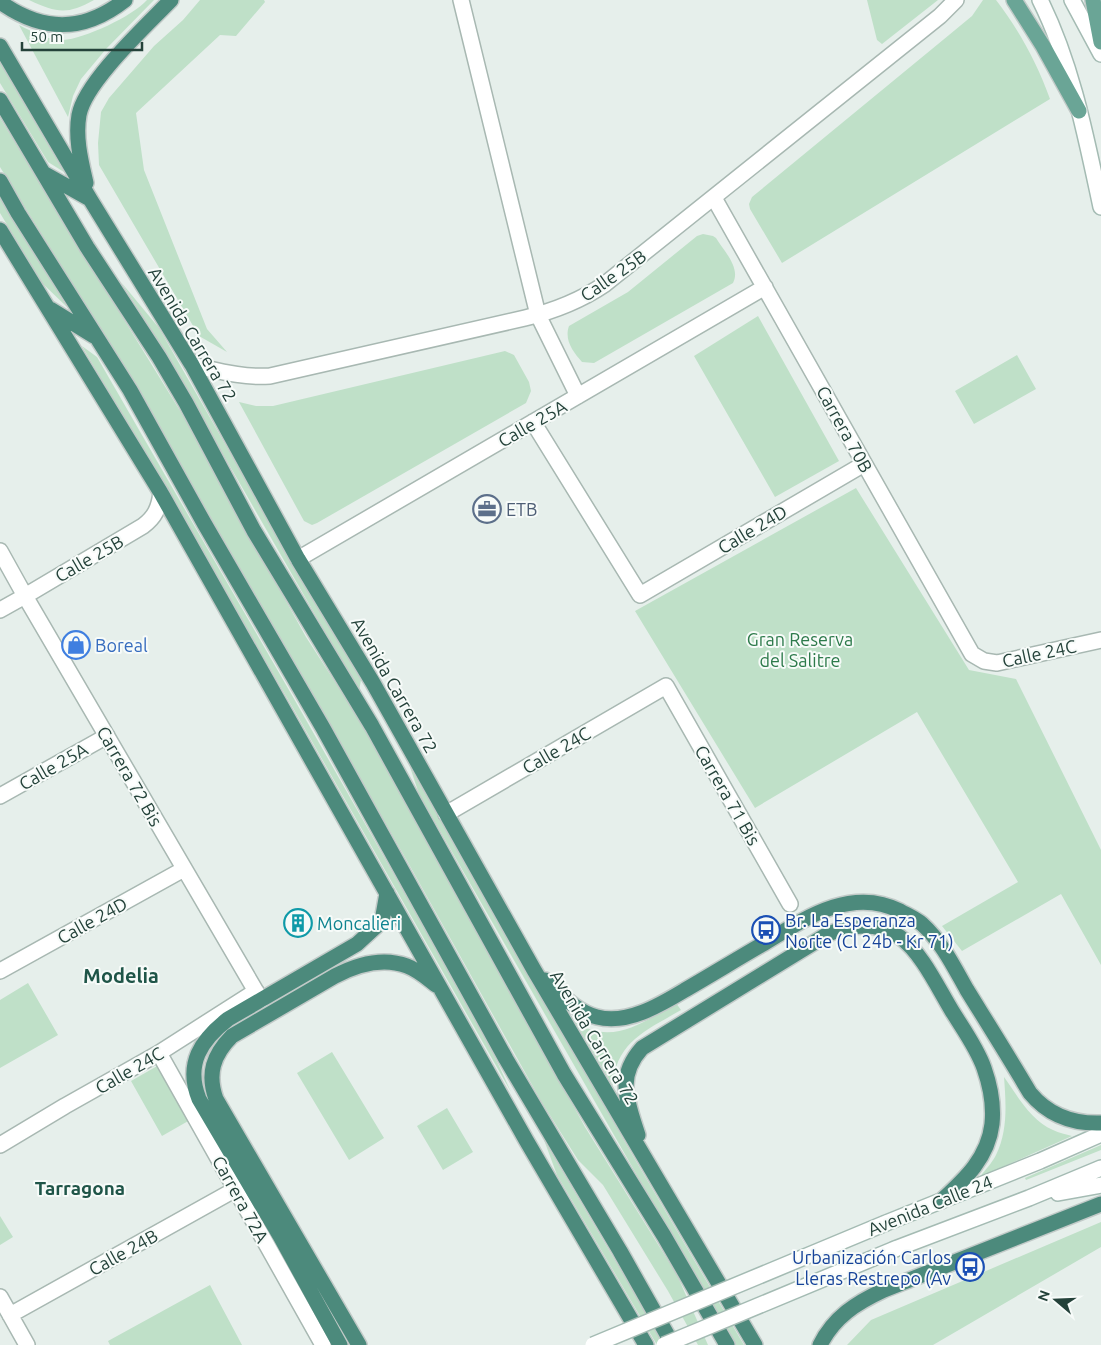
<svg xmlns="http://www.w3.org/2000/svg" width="1101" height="1345" font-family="Ubuntu,sans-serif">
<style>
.green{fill:#bfe0c8}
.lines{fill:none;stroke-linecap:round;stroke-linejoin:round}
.minor-casing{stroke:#a8b8b2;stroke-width:18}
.tertiary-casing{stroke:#a8b8b2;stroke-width:18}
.secondary-casing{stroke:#a4bbb3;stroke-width:18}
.primary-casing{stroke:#c2cac8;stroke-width:18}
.trunk-casing{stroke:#c2cac8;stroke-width:18}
.minor{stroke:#fff;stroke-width:15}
.tertiary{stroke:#fff;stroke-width:15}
.secondary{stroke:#fff;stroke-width:15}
.primary{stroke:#6aa596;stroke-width:15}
.trunk{stroke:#4c8a7c;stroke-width:15}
.secondary-bridge-casing{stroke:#a4bbb3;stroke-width:18;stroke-linecap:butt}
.secondary-bridge{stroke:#fff;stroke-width:15}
.labels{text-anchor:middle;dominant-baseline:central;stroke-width:4;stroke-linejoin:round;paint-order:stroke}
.street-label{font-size:18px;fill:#24423a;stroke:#f7fbf9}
.service-label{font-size:18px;fill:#4e5e75;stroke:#f7fbf9;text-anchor:start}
.park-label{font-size:18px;fill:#2d7a4b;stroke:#f7fbf9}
.shop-label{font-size:18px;fill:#366cbe;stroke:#f7fbf9;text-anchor:start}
.transit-label{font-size:18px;fill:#164399;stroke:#f7fbf9;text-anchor:start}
.culture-label{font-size:18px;fill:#0d838f;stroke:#f7fbf9;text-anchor:start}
.neighbourhood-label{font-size:19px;font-weight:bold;fill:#1f5548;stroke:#f7fbf9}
.quarter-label{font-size:20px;font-weight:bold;fill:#1f5548;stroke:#f7fbf9}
</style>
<rect width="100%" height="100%" fill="#e6efeb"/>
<path class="green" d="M 29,0 L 94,0 C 67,15 57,13 29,0 Z
M 147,0 L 154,0 L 106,49 L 81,79 L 73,96 L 68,117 L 19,25 C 33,32 47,40 63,40 C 84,39 133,16 147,0 Z
M 200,0 L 264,0 L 265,2 L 236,36 L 220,35 L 136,113 L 144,170 L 207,329 L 227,352 L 199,336 L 99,165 L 98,143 L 101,112 L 109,98 L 154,46 L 183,20 Z
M 867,0 L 938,0 L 882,44 L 877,40 Z
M 983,0 L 996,0 C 1019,30 1037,63 1050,99 L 782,263 L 750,209 L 749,204 L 752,197 L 949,35 L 972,16 Z
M 0,62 L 5,71 L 64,172 L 48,162 L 0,83 Z
M 0,118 L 182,414 L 306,637 L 366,730 L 585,1127 L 677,1275 L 708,1345 L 698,1345 L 668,1291 L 603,1185 L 578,1160 L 541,1101 L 406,859 L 190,482 L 102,332 L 0,167 Z
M 0,196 L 67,307 L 42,283 L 0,213 Z
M 703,234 L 713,236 L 716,238 C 724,251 741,268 733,283 L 594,363 L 582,362 C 573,352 564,340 569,326 L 628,292 L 697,236 Z
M 121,282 L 159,328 L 266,516 L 361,680 L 359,691 L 154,334 Z
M 758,316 L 839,461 L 775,497 L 694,356 Z
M 82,346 L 97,357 L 293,697 L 484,1033 L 511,1092 L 293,708 Z
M 505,351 L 514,355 L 529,382 L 531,391 L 526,403 L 317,523 L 312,525 L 304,521 L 239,402 L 256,406 L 273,406 Z
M 1017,355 L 1036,389 L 974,424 L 955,391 Z
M 856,488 L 969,670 L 1016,679 L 1101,850 L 1101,965 L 1061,894 L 962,951 L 942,926 L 1018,882 L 917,712 L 755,808 L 635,611 Z
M 410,767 L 633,1156 L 744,1345 L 734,1345 L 419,794 Z
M 28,983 L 58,1035 L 0,1068 L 0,1000 Z
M 676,1003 L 681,1010 C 647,1030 615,1042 613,1086 L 575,1022 C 612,1046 643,1023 676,1003 Z
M 332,1052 L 384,1138 L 349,1160 L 297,1073 Z
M 159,1065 L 190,1120 L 162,1136 L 131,1081 Z
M 1004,1077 C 1017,1095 1031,1121 1053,1130 C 1059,1133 1066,1134 1072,1136 L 980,1177 C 985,1170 992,1163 996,1155 C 1008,1131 1006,1103 1004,1077 Z
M 447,1108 L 473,1152 L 443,1170 L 417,1126 Z
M 544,1140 L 665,1345 L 657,1345 L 557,1175 Z
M 1101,1145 L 1101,1150 L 1026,1180 L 1025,1178 Z
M 0,1216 L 13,1237 L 0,1245 Z
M 1101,1222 L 1101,1247 L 933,1345 L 847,1345 L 871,1320 Z
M 210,1285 L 242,1345 L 110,1345 L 108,1341 Z"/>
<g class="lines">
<defs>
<path id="minor" d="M 461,0 L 538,315 L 578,396
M 714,198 L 972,654 L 984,661 L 997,663 L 1101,640
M 533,422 L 640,595 L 864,464
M 298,559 L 765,287
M 0,610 L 25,596 L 261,1000
M 0,796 L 107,736
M 446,814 L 666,686 L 790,904
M 0,971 L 184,869
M 159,1053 L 323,1345
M 0,1145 L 65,1106 L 159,1053 L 256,991
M 0,1297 L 27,1345
M 10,1315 L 236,1189"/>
<path id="tertiary" d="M 192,365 C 219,371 243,378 270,376 L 525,318 C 554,311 580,301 605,284 L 940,16 L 956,0
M 0,551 L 25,596 L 143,526 C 155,517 159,508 161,493"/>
<path id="secondary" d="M 1040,0 C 1072,64 1086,137 1101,207
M 1072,0 L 1101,54
M 1058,1193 L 1101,1185
M 886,1223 L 1040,1161 L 1101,1134
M 895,1249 L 1029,1198 L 1101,1168"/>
<path id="primary" d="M 1014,0 L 1043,46 L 1079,111
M 1093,0 L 1101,42"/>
<path id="trunk" d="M 0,2 C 42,32 83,33 125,0
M 0,46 L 90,199 L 192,365 L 298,559 L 373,683 L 534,970 L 755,1345
M 0,100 L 87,247 L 159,357 L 186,403 L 254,531 L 372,726 L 564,1074 L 664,1236 L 727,1345
M 45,174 L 88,198
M 0,181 L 18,213 L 130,390 L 204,523 L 323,728 L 506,1059 L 620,1251 L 673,1345
M 86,183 C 81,161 75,138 79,115 C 85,82 146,26 171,0
M 0,230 L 161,493 L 526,1140 L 646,1345
M 50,309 L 94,336
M 545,980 C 560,993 576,1012 597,1017 C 627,1025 660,1005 685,990 C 711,975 737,959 763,944 C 804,919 851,886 900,911 C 907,915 916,919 922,924 C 942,942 954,967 967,990 C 988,1024 1010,1059 1030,1093 C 1049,1116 1073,1124 1101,1123
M 638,1135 C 627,1101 616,1077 642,1048 L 828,934 C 852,924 878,922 900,937 C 922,953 938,988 952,1011 C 963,1029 977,1048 984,1068 C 990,1085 994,1105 992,1124 C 988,1158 965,1179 941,1201
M 340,1345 L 280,1236 L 199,1099 C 185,1064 201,1040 228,1019 L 357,944 L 382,921 L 387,893
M 359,1345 L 216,1099 C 207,1074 213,1055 232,1036 L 335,976 C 356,965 383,957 407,966 C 418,970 427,978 436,985
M 820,1345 C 834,1317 856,1303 884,1290 L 1101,1204"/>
</defs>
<use href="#minor" class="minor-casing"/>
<use href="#tertiary" class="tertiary-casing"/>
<use href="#secondary" class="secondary-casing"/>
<use href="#primary" class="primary-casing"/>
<use href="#trunk" class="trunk-casing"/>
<use href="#minor" class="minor"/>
<use href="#tertiary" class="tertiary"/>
<use href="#secondary" class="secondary"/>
<use href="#primary" class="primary"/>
<use href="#trunk" class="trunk"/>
<defs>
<path id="secondary-bridge" d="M 593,1345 L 886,1223
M 664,1345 L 895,1249"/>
</defs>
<use href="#secondary-bridge" class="secondary-bridge-casing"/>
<use href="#secondary-bridge" class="secondary-bridge"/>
</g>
<defs>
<symbol id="office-ring" viewBox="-11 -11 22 22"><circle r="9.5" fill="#f7fbf9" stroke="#5c6f8a" stroke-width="1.5"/><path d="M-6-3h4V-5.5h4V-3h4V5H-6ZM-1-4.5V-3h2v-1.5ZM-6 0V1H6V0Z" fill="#5c6f8a"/></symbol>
<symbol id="shop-ring" viewBox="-11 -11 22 22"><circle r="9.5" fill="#f7fbf9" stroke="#3f7fe0" stroke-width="1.5"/><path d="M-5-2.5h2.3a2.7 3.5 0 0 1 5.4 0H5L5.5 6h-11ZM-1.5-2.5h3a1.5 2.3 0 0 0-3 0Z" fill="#3f7fe0"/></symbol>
<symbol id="building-ring" viewBox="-11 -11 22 22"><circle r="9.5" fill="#f7fbf9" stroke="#0f9aa8" stroke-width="1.5"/><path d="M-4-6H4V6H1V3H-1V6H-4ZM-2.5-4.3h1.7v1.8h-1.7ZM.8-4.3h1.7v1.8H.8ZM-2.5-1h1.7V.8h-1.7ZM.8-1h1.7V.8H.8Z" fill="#0f9aa8"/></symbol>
<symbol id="bus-ring" viewBox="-11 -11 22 22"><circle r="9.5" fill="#f7fbf9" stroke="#1a4fb4" stroke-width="1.5"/><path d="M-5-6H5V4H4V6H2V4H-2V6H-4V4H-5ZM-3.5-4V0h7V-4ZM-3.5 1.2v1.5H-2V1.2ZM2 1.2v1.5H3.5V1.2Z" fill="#1a4fb4"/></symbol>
</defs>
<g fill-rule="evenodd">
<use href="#office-ring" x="471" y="493" width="32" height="32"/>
<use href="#shop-ring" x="60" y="629" width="32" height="32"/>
<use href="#building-ring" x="282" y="907" width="32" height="32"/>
<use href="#bus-ring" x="750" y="914" width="32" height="32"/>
<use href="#bus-ring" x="954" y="1251" width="32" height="32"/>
</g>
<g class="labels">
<g class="street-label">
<text transform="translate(613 275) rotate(-35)">Calle 25B</text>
<text transform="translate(193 334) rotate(59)">Avenida Carrera 72</text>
<text transform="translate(532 423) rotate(-30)">Calle 25A</text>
<text transform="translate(845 429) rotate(61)">Carrera 70B</text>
<text transform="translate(752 529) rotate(-31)">Calle 24D</text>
<text transform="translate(89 558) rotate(-30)">Calle 25B</text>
<text transform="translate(1039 653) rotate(-12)">Calle 24C</text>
<text transform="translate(395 685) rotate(60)">Avenida Carrera 72</text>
<text transform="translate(556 750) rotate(-30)">Calle 24C</text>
<text transform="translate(53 766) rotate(-30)">Calle 25A</text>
<text transform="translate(130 776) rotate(60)">Carrera 72 Bis</text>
<text transform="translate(728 795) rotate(60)">Carrera 71 Bis</text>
<text transform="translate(92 920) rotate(-29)">Calle 24D</text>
<text transform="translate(595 1037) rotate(59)">Avenida Carrera 72</text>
<text transform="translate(129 1070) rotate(-30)">Calle 24C</text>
<text transform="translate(241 1199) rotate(61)">Carrera 72A</text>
<text transform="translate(930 1205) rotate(-22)">Avenida Calle 24</text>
<text transform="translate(123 1252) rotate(-29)">Calle 24B</text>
</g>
<g class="service-label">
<text x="506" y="509">ETB</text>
</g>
<g class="park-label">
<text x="800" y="639">Gran Reserva<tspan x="800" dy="21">del Salitre</tspan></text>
</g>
<g class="shop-label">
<text x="95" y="645">Boreal</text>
</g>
<g class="transit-label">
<text x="785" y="920">Br. La Esperanza<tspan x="785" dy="21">Norte (Cl 24b - Kr 71)</tspan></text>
<text x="951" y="1257" text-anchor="end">Urbanización Carlos<tspan x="951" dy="21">Lleras Restrepo (Av</tspan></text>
</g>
<g class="culture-label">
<text x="317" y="923">Moncalieri</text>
</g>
<g class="neighbourhood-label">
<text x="80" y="1188">Tarragona</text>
</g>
<g class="quarter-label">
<text x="121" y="975">Modelia</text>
</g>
</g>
<g transform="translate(1056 1300) rotate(289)" stroke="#f7fbf9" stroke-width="4" paint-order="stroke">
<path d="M0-4L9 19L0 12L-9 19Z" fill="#24423a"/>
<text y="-8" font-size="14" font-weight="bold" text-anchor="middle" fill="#24423a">N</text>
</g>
<path d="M22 42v8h120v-8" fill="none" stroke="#24423a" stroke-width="2.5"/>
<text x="30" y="42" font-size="15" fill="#24423a" stroke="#f7fbf9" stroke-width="4" paint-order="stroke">50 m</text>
</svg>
